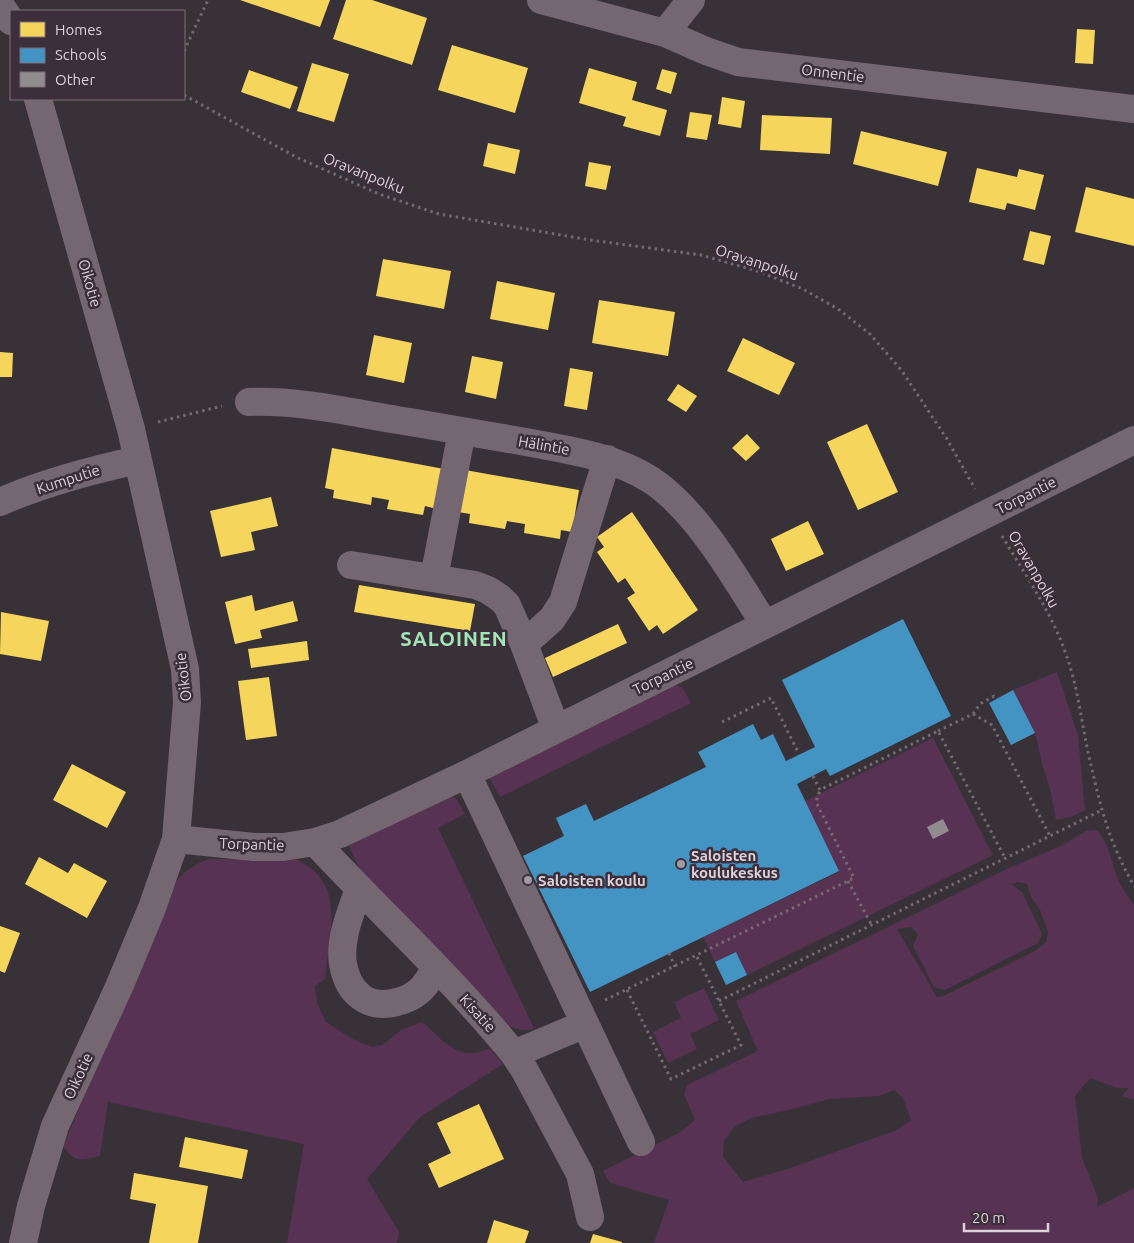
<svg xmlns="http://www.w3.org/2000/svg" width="1134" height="1243" font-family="Ubuntu,sans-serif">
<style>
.green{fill:#573252;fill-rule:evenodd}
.homes{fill:#f6d55c}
.schools{fill:#4393c3}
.building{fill:#918a8f}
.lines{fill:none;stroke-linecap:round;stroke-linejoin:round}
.path{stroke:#746972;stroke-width:3;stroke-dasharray:2.5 4;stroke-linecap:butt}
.minor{stroke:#746772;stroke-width:28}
.poi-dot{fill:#a29aa1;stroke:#3c2e3a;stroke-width:2}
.labels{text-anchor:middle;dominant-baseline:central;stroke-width:5;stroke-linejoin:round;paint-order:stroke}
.street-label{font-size:15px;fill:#dbd2d9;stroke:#3c2e3a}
.poi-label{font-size:15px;font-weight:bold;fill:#dbd2d9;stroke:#3c2e3a;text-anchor:start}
.district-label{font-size:20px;font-weight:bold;letter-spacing:1px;fill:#9fe7b4;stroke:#3c2e3a}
</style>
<rect width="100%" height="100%" fill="#383238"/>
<path class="green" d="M 1057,672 L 1078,735 L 1085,810 L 1071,817 L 1056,820 L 1051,793 L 1043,767 L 1035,733 L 1013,690 Z
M 676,685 L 682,687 L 691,703 L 500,797 L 490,779 L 490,777 Z
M 933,738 L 993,855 L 747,975 L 735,952 L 715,962 L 703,937 L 839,872 L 805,801 Z
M 449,795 L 456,798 L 465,814 L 438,828 L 534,1028 C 525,1032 513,1030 505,1023 L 360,870 L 349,846 Z
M 1097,830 C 1107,841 1111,859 1116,874 C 1120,885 1127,896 1134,905 L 1134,1100 L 1122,1096 L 1129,1088 L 1117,1088 L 1090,1078 L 1075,1096 L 1082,1158 L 1098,1198 L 1097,1207 L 1134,1188 L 1134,1243 L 654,1243 L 669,1200 L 610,1183 L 603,1171 L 679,1133 L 695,1120 L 684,1094 L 687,1085 L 758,1051 L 736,1001 L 1009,868 L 1061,846 L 1086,831 ZM 1019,882 L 1027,884 L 1031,897 L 1040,910 L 1048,932 L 1046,942 L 1035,951 L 943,996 L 937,997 L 897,929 L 911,927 L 918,934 L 913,946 L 934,987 L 945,990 L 1038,943 L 1042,934 L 1022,892 L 1011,884 ZM 894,1090 L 903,1098 L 911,1120 L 897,1130 L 787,1169 L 743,1182 L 723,1157 L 724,1141 L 735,1126 L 752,1118 L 797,1108 L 829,1099 L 879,1096 Z
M 210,859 L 297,860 C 347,882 329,935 325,979 L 315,986 L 317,1003 L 326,1022 L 351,1038 L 372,1047 L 382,1045 L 401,1030 L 422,1022 C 437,1034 451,1054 471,1053 C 477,1053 484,1050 490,1049 L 503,1064 L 420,1117 L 367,1179 L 399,1232 L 397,1243 L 287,1243 L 304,1144 L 108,1102 L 100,1156 C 80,1160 77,1164 63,1147 L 170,888 C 183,873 192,864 210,859 Z
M 704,988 L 719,1020 L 690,1034 L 697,1049 L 668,1063 L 653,1032 L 681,1018 L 674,1002 Z"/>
<path class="homes" d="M 240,0 L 330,0 L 320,27 Z
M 346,0 L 372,0 L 427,18 L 412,65 L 333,39 Z
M 1077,29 L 1095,30 L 1093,64 L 1075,63 Z
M 452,45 L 528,68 L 515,113 L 438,90 Z
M 312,63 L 349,74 L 334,122 L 297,111 Z
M 589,68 L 637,82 L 632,100 L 667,110 L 660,136 L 623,126 L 626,117 L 579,103 Z
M 662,69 L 677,73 L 671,94 L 656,89 Z
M 249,70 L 298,87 L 290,109 L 241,92 Z
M 722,97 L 745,101 L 741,128 L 718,124 Z
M 690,112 L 712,115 L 707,140 L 686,137 Z
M 762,115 L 832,118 L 830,154 L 760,150 Z
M 861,131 L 947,152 L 938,186 L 853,164 Z
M 488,143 L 520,150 L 515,174 L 483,166 Z
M 589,162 L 611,166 L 606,190 L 585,186 Z
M 977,168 L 1017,177 L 1019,169 L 1044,175 L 1035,210 L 1007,203 L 1005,210 L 969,202 Z
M 1086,187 L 1134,199 L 1134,246 L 1075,232 Z
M 1030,231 L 1051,236 L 1044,265 L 1023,260 Z
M 383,259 L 451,271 L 444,309 L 376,296 Z
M 497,281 L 555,293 L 548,330 L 490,319 Z
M 599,300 L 675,312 L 668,356 L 592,343 Z
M 374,335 L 412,343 L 404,383 L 366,375 Z
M 743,338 L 795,363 L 779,395 L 727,371 Z
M 0,352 L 13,353 L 12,377 L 0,377 Z
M 472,356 L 503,362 L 496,399 L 465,392 Z
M 570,368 L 593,372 L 587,410 L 564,406 Z
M 678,384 L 697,396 L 686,412 L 667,400 Z
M 867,424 L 898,492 L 858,510 L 827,442 Z
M 747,434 L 760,448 L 746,461 L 732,448 Z
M 332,448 L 444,469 L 437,509 L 425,506 L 423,515 L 387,509 L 389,500 L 372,497 L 371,505 L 333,498 L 334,490 L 325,488 Z
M 465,470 L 579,490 L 572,532 L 561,530 L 560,539 L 524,533 L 525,524 L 507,521 L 505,529 L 469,523 L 470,514 L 458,512 Z
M 271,497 L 278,526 L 251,532 L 255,550 L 221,557 L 210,511 Z
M 632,512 L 698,610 L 663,634 L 657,625 L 649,631 L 627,598 L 635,593 L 625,578 L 618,583 L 597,552 L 604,547 L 597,537 Z
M 808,521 L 824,554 L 786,571 L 771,539 Z
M 359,585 L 475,604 L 470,631 L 354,612 Z
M 252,595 L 255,611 L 293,601 L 298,621 L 260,630 L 262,638 L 235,644 L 225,602 Z
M 1,612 L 49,621 L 41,661 L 0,654 Z
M 618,624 L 627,643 L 553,677 L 545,658 Z
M 307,641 L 309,660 L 251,668 L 248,649 Z
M 269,677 L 277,736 L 246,740 L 238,681 Z
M 72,764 L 126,792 L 107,828 L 53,800 Z
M 39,857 L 68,873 L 74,863 L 107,881 L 87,918 L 25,884 Z
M 0,926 L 20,933 L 5,973 L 0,971 Z
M 479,1104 L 504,1159 L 439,1188 L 428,1164 L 451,1153 L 437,1123 Z
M 185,1137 L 248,1150 L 242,1179 L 179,1167 Z
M 134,1173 L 208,1186 L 198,1243 L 149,1243 L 156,1204 L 130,1199 Z
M 494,1220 L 529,1231 L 525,1243 L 487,1243 Z
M 593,1234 L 622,1242 L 622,1243 L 590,1243 Z"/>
<path class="schools" d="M 903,619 L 951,716 L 830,776 L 826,769 L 797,784 L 839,871 L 590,992 L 523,856 L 564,836 L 556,818 L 586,804 L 594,821 L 706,767 L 698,752 L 753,724 L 761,740 L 773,734 L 786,761 L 815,747 L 782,680 Z
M 1013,690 L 1035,733 L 1011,745 L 989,703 Z
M 736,952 L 747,975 L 726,985 L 715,962 Z"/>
<path class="building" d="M 943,819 L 949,831 L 933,839 L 927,827 Z"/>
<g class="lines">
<path class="path" d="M 184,51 L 208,0
M 184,95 L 296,157 L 379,194 L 439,214 L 590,240 L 701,255 L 757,271 L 803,289 L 838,309 L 870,334 L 902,371 L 947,439 L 975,489
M 158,422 L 222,406
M 1002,536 C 1026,576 1054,616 1068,660 C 1079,693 1082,727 1090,761 C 1097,791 1104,823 1117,852 C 1122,864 1128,875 1134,886
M 973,714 L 992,725 L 1050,836
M 722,722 L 771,698 L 799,754
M 938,731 L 973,714 L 980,704 L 994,696 L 998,698
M 813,776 L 820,790 L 938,731 L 1005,858
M 848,881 L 871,924
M 669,953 L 675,967
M 627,990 L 671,1079 L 741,1045 L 697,957
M 605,1000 L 854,878 L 816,802 L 820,790
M 719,1001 L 1102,810"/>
<path class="minor" d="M 541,0 L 665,33 L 706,51 L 738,62 L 1134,109
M 0,5 L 11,21
M 665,33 L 691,0
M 249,402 C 303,400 357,414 410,422 C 449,429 487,435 526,442 C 569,450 613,456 651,480 C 697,510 736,579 765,625
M 0,502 C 43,483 92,470 138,460
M 351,565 L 475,585 L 488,590 L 500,598 L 507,605 L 524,644 L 556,729
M 434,578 L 462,431
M 524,644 L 552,619 L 563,602 L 607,459
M 467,774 L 641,1142
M 176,839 L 254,847 L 283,847 L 315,842 L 340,834 L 467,774 L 1134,440
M 315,842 C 381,913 453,979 514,1054 L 524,1069 L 580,1174 L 590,1217
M 359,889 C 351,912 339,939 343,964 C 348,993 368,1010 397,1002 C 405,1000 412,997 418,992 C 426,986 431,976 436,967
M 514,1054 L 585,1024
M 23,1243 L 31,1206 L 55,1126 L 119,987 L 152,908 L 176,839 L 187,702 L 185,669 L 131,429 L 38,99"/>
</g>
<g class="poi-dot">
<circle cx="681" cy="864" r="5"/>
<circle cx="528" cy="880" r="5"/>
</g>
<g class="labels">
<g class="street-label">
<text transform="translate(833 73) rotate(7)">Onnentie</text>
<text transform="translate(364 173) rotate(22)">Oravanpolku</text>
<text transform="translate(757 262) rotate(18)">Oravanpolku</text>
<text transform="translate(90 283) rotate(74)">Oikotie</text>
<text transform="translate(544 445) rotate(10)">Hälintie</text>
<text transform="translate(68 479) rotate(-18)">Kumputie</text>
<text transform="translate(1026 495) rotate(-27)">Torpantie</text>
<text transform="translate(1034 569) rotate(60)">Oravanpolku</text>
<text transform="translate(663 676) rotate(-26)">Torpantie</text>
<text transform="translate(183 677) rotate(-97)">Oikotie</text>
<text transform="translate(252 844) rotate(2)">Torpantie</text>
<text transform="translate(478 1013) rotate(48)">Kisatie</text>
<text transform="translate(78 1076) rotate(-65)">Oikotie</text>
</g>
<g class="poi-label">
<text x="691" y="855">Saloisten<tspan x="691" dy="17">koulukeskus</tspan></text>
<text x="538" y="880">Saloisten koulu</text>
</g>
<g class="district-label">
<text x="454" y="638">SALOINEN</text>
</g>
</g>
<rect x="10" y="10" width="175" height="90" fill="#3c2e3a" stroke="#7c707a"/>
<rect x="20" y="22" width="25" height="15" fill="#f6d55c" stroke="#7c707a"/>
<text x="55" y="35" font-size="15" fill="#dbd2d9">Homes</text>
<rect x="20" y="48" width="25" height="15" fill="#4393c3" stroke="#7c707a"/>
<text x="55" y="60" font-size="15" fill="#dbd2d9">Schools</text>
<rect x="20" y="72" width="25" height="15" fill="#918a8f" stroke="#7c707a"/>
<text x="55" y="85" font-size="15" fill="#dbd2d9">Other</text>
<path d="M964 1223v8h84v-8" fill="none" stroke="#dbd2d9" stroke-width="2.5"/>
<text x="972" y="1223" font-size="15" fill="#dbd2d9" stroke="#3c2e3a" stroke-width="4" paint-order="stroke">20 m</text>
</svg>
